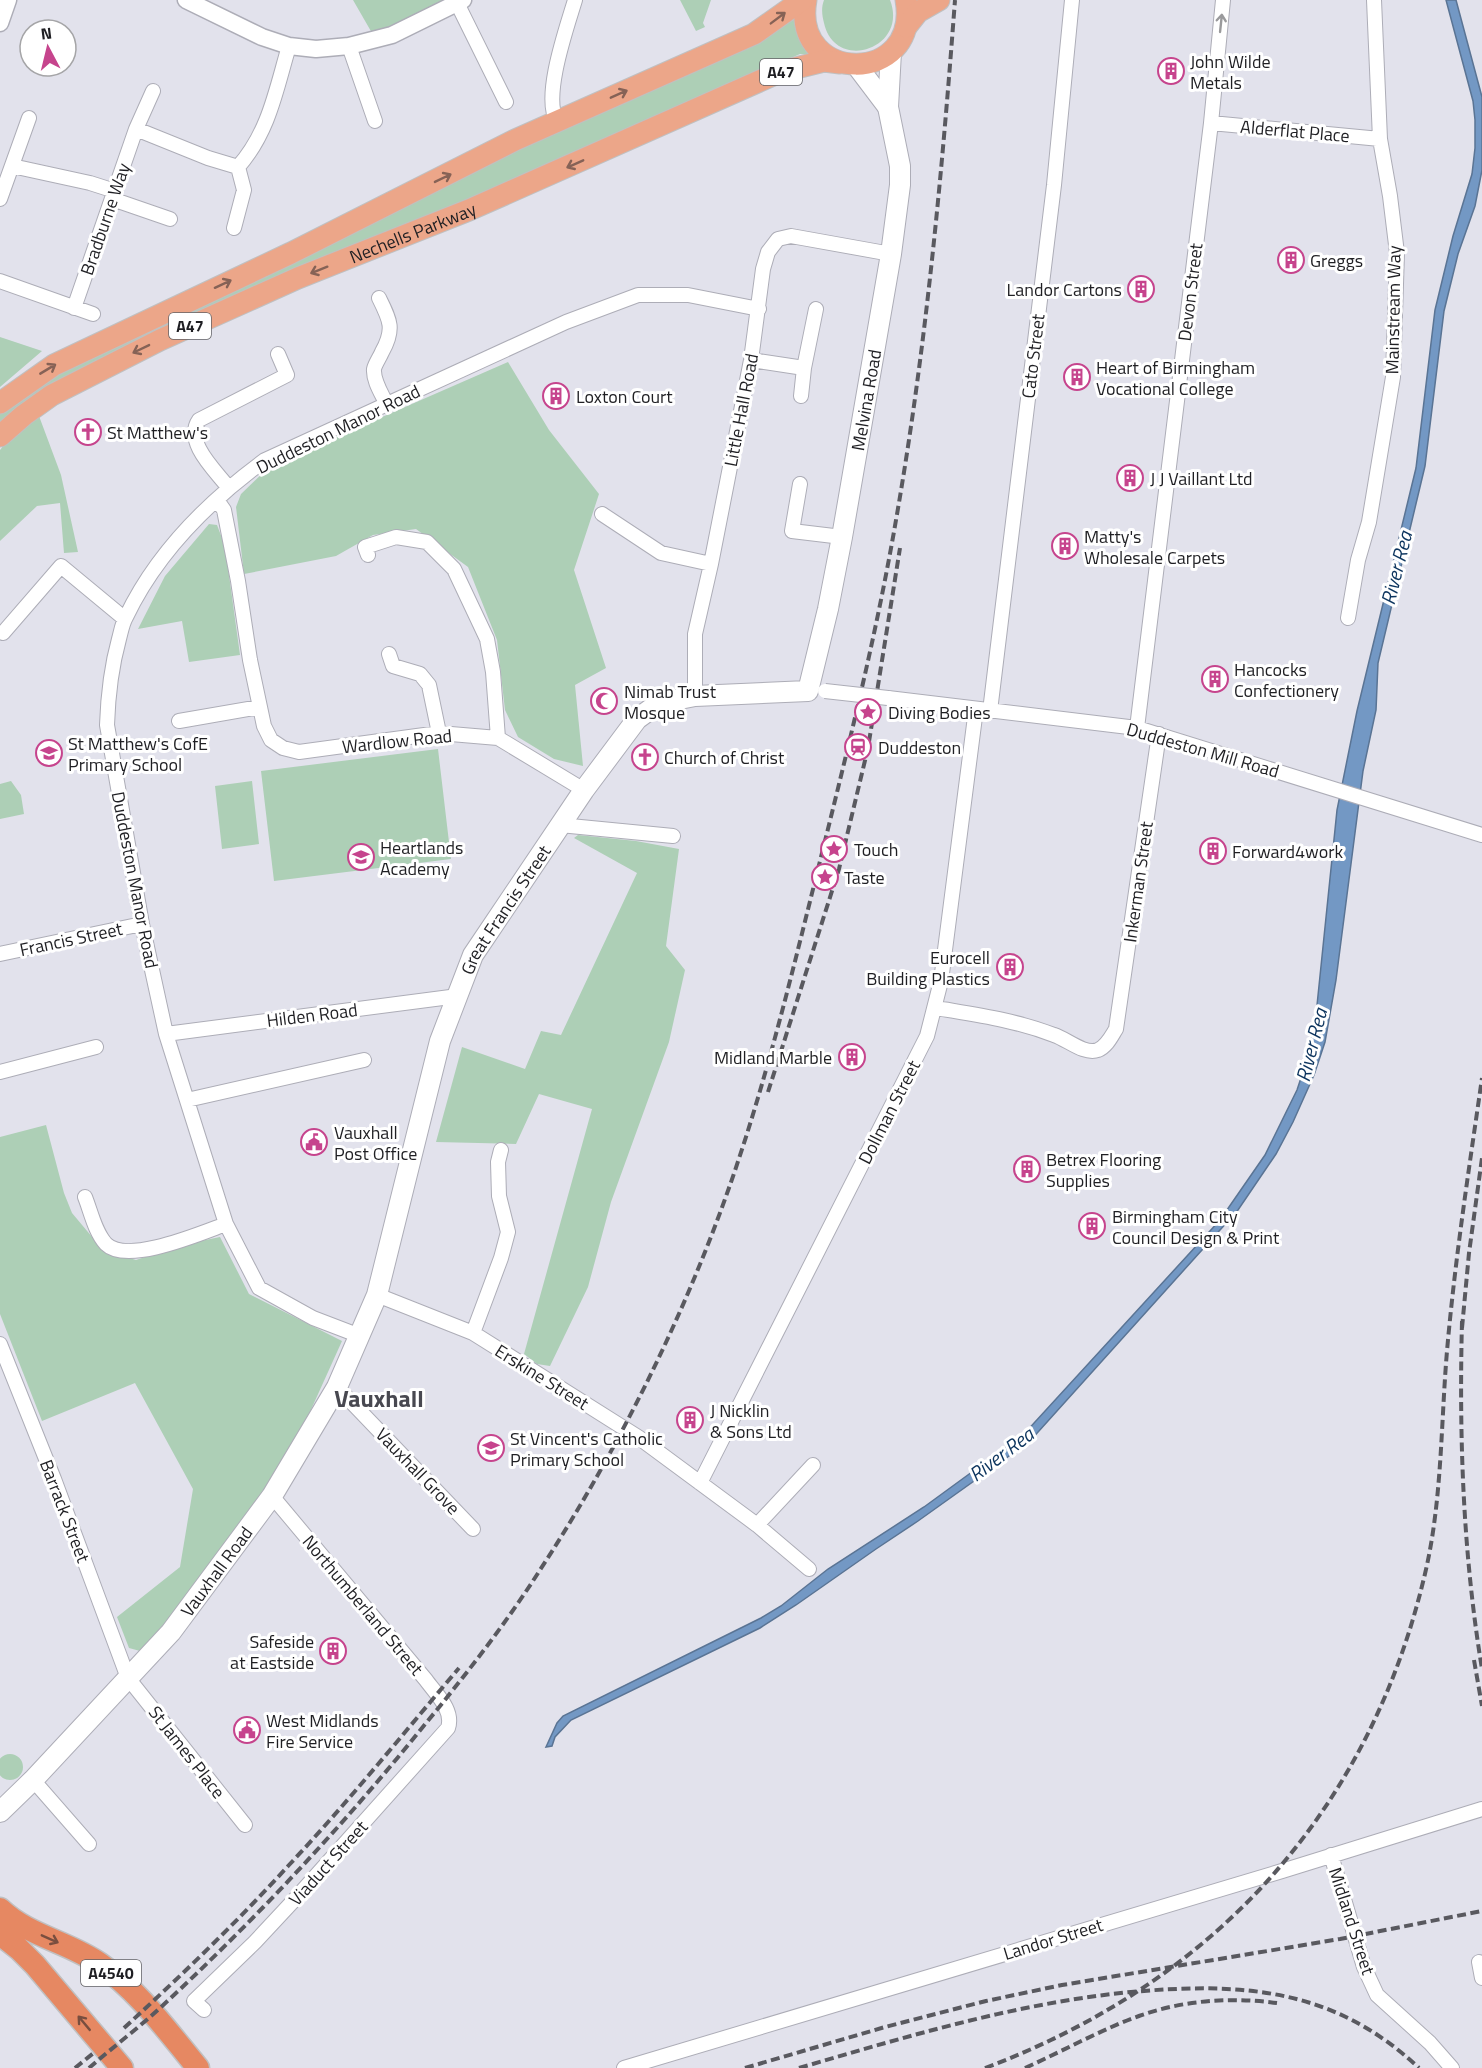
<svg xmlns="http://www.w3.org/2000/svg" width="1482" height="2068" font-family="'Titillium Web',sans-serif">
<style>
.green{fill:#adcfb6}
.water{fill:#7398c4;stroke:#5a7494;stroke-width:1.5}
.lines{fill:none;stroke-linecap:round;stroke-linejoin:round}
.minor-casing{stroke:#adadb7;stroke-width:16}
.tertiary-casing{stroke:#adadb7;stroke-width:19}
.secondary-casing{stroke:#adadb7;stroke-width:22}
.primary-casing{stroke:#c0c0c1;stroke-width:23}
.trunk-casing{stroke:#c0c0c1;stroke-width:25}
.minor{stroke:#fff;stroke-width:14}
.tertiary{stroke:#fff;stroke-width:16}
.secondary{stroke:#fff;stroke-width:20}
.primary{stroke:#eca689;stroke-width:21}
.trunk{stroke:#e68862;stroke-width:22}
.rail{stroke:#59595f;stroke-width:4;stroke-dasharray:9 4.5;stroke-linecap:butt}
.minor-bridge-casing{stroke:#adadb7;stroke-width:16;stroke-linecap:butt}
.minor-bridge{stroke:#fff;stroke-width:14}
.oneway{stroke:#866256}
.oneway2{stroke:#9a9a9c}
.oneway3{stroke:#794e3f}
.labels{text-anchor:middle;dominant-baseline:central;stroke-width:6;stroke-linejoin:round;paint-order:stroke}
.shield{fill:#fff;stroke:#626265;stroke-width:1.5}
.shield-label{font-size:16px;font-weight:bold;fill:#1f1f23}
.poi-label{font-size:18px;fill:#1f1f23;stroke:#fff;text-anchor:start}
.street-label{font-size:18px;fill:#1f1f23;stroke:#fff}
.water-label{font-size:20px;font-style:italic;fill:#0b335d;stroke:#fff}
.district-label{font-size:24px;font-weight:bold;fill:#484850;stroke:#fff}
</style>
<rect width="100%" height="100%" fill="#e2e2ec"/>
<path class="green" d="M 353,0 L 447,0 L 401,23 L 372,33 Z
M 680,0 L 711,0 L 703,23 L 705,27 L 696,31 Z
M 824,0 L 890,0 C 909,49 835,73 824,23 C 822,15 821,8 824,0 Z
M 797,18 C 797,32 802,42 810,54 L 800,54 L 453,208 L 0,428 L 0,411 L 34,386 L 546,135 L 764,36 Z
M 0,337 L 42,351 L 0,387 Z
M 508,362 L 549,430 L 599,494 L 574,570 L 606,668 L 575,685 L 583,766 L 554,759 L 518,737 L 505,710 L 497,640 L 468,567 L 416,529 L 373,535 L 336,556 L 244,574 L 236,507 L 241,494 L 270,466 Z
M 39,416 L 61,475 L 78,552 L 64,553 L 60,503 L 37,506 L 0,541 L 0,450 L 11,436 Z
M 209,524 L 217,525 L 225,546 L 240,655 L 189,662 L 182,621 L 138,629 L 165,576 Z
M 438,749 L 451,859 L 274,881 L 261,771 Z
M 11,781 L 21,795 L 24,814 L 0,819 L 0,784 Z
M 252,781 L 259,844 L 222,849 L 215,786 Z
M 578,835 L 636,841 L 679,849 L 666,946 L 685,970 L 669,1042 L 611,1202 L 588,1287 L 550,1366 L 537,1364 L 524,1354 L 592,1109 L 539,1094 L 516,1144 L 436,1142 L 462,1047 L 525,1069 L 541,1031 L 561,1035 L 637,873 L 574,838 Z
M 46,1125 L 64,1193 L 72,1213 L 103,1250 L 136,1260 L 181,1245 L 220,1237 L 249,1294 L 342,1341 L 300,1434 L 268,1487 L 198,1586 L 140,1651 L 129,1648 L 117,1617 L 180,1567 L 193,1489 L 135,1383 L 42,1421 L 0,1314 L 0,1137 Z
M-3 1767a13 13 0 1 1 26 0a13 13 0 1 1-26 0Z"/>
<path class="water" d="M 1446,0 L 1456,0 L 1482,97 L 1482,170 L 1475,206 L 1458,254 L 1444,311 L 1425,466 L 1378,663 L 1376,710 L 1363,771 L 1336,980 L 1325,1042 L 1314,1075 L 1293,1122 L 1276,1154 L 1238,1210 L 1030,1441 L 918,1521 L 876,1549 L 796,1605 L 760,1628 L 571,1720 L 555,1737 L 552,1746 L 546,1747 L 557,1723 L 563,1716 L 761,1618 L 781,1606 L 828,1569 L 924,1507 L 1024,1434 L 1220,1220 L 1265,1155 L 1297,1090 L 1305,1066 L 1316,1015 L 1337,810 L 1357,711 L 1416,468 L 1435,310 L 1453,236 L 1472,174 L 1475,148 L 1475,120 L 1473,101 Z"/>
<g class="lines">
<defs>
<path id="minor" d="M 457,3 L 506,102
M 349,46 L 375,121
M 557,121 C 542,97 567,27 575,0
M 1211,123 L 1380,139
M 136,129 L 153,91
M 12,166 L 90,183 L 115,191
M 238,167 C 269,132 276,90 289,46
M 0,199 L 29,118
M 112,199 L 170,219
M 234,228 L 244,190 L 238,167
M 0,281 L 93,314
M 379,298 C 390,320 395,329 382,352 C 380,357 375,364 374,369 C 373,381 382,394 387,405
M 74,308 L 136,129 L 208,158 L 238,167
M 751,360 L 804,368 L 816,309
M 801,396 L 804,368
M 800,484 L 792,531 L 842,537
M 228,487 C 215,470 184,442 199,420 L 287,375 L 278,354
M 217,500 L 224,510 L 238,581 L 250,660 L 264,726 L 271,740 L 283,748 L 299,752 L 439,733 L 498,738 L 584,790
M 602,514 L 661,553 L 711,564
M 368,555 L 365,547 L 396,537 L 427,542 L 454,569 L 487,639 L 493,672 L 498,738
M 1348,618 L 1358,560 L 1369,522 L 1393,377 L 1397,253 L 1390,196 L 1380,139 L 1374,0
M 3,633 L 61,566 L 125,619
M 389,654 L 393,666 L 420,674 L 429,685 L 439,733
M 695,696 L 695,634 L 711,564 L 751,360 L 763,269 L 768,252 L 778,239 L 791,236 L 891,254
M 888,698 L 1137,728 L 1482,835
M 990,711 L 1054,185 L 1072,0
M 179,721 L 260,707
M 1137,728 L 1211,123 L 1223,0
M 560,825 L 673,836
M 0,954 L 142,924
M 936,1008 C 977,1015 1015,1020 1054,1035 C 1067,1039 1084,1055 1098,1050 C 1107,1046 1111,1037 1116,1029 L 1159,734
M 166,1034 L 458,996
M 0,1072 L 96,1047
M 187,1100 L 364,1060
M 85,1197 C 91,1212 95,1232 106,1244 C 127,1265 201,1233 226,1224
M 377,1295 L 473,1333 L 638,1437 L 757,1525 L 809,1569
M 473,1333 L 501,1258 L 508,1232 L 499,1196 L 498,1162 L 501,1150
M 360,1336 L 313,1318 L 259,1288 L 226,1224 L 166,1034 L 142,924 L 107,725 C 108,695 111,668 119,639 C 121,632 122,624 126,617 C 156,554 209,501 265,460 L 566,322 L 638,295 L 688,295 L 759,309
M 0,1344 L 54,1479 L 128,1678 L 245,1825
M 337,1387 L 473,1529
M 700,1483 L 927,1036 L 941,981 L 976,709
M 757,1525 L 813,1465
M 33,1780 L 89,1844
M 1331,1855 L 1364,1967 L 1377,1995 L 1430,2043 L 1452,2068
M 1479,1962 L 1482,1978
M 204,2010 L 194,2001 L 255,1942 L 296,1898 L 448,1728 C 454,1710 436,1694 426,1680 L 272,1496
M 624,2068 L 1282,1871 L 1482,1809"/>
<path id="tertiary" d="M 186,0 L 262,37 L 289,46 L 316,49 L 349,46 L 392,35 L 463,0
M 0,23 L 8,0"/>
<g id="secondary">
<path d="M 857,66 L 888,107"/>
<path id="s1" d="M 0,1812 L 33,1780 L 171,1632 L 272,1496 L 337,1387 L 377,1295 L 440,1041 L 473,955 L 584,790 L 637,719 L 659,703 L 695,696 L 808,691 L 828,609 L 842,537 L 891,254 L 900,185 L 900,166 L 888,107 L 891,52"/>
</g>
<g id="primary">
<path d="M 806,0 C 791,85 921,86 906,0"/>
<path d="M 906,27 L 918,12 L 939,0"/>
<path d="M 0,403 L 54,365 L 291,253 L 515,140 L 754,34 L 802,0"/>
<path id="s2" d="M 0,436 L 24,415 L 52,395 L 160,340 L 298,278 L 469,210 L 780,72 L 824,61 L 840,63"/>
</g>
<path id="trunk" d="M 0,1909 C 28,1936 69,1942 100,1964 C 139,1991 168,2032 198,2068
M 0,1934 L 19,1949 L 35,1965 L 122,2068"/>
</defs>
<use href="#minor" class="minor-casing"/>
<use href="#tertiary" class="tertiary-casing"/>
<use href="#secondary" class="secondary-casing"/>
<use href="#primary" class="primary-casing"/>
<use href="#trunk" class="trunk-casing"/>
<use href="#minor" class="minor"/>
<use href="#tertiary" class="tertiary"/>
<use href="#secondary" class="secondary"/>
<use href="#primary" class="primary"/>
<use href="#trunk" class="trunk"/>
<path class="rail" d="M 768,1092 L 839,869 L 868,748 L 900,548
M 1462,1321 C 1459,1438 1463,1554 1482,1669
M 1462,1328 L 1469,1253 L 1482,1158
M 1474,1660 L 1482,1706
M 124,2028 C 181,1976 237,1922 289,1865 C 348,1802 403,1734 459,1668
M 75,2068 L 96,2051
M 89,2068 C 112,2048 137,2029 160,2008 C 254,1921 341,1828 422,1728 C 464,1677 505,1625 540,1570 C 617,1452 684,1317 730,1185 C 768,1076 795,961 823,849 C 850,740 877,631 896,520 C 926,348 942,174 955,0
M 745,2068 L 885,2027 L 986,2001 L 1062,1985 L 1340,1939 L 1482,1911
M 799,2068 C 909,2036 1017,2003 1131,1992 C 1242,1982 1334,1988 1419,2068
M 985,2068 C 1217,1981 1373,1808 1427,1565 C 1442,1495 1441,1422 1447,1351 C 1455,1259 1469,1169 1482,1078
M 1025,2068 C 1063,2051 1100,2030 1139,2016 C 1184,2000 1230,1997 1277,2003"/>
<defs>
<path id="minor-bridge" d="M 825,691 L 888,698"/>
</defs>
<use href="#minor-bridge" class="minor-bridge-casing"/>
<use href="#minor-bridge" class="minor-bridge"/>
</g>
<defs><path id="oneway-shaft" d="M-6 0H5M1.5-3L5.5 0L1.5 3" fill="none" stroke-width="1.6" stroke-linecap="round" stroke-linejoin="round" transform="scale(1.5)"/></defs>
<g class="oneway">
<use href="#oneway-shaft" transform="translate(778 18) rotate(-37)"/>
<use href="#oneway-shaft" transform="translate(619 94) rotate(-24)"/>
<use href="#oneway-shaft" transform="translate(575 164) rotate(156)"/>
<use href="#oneway-shaft" transform="translate(443 178) rotate(-26)"/>
<use href="#oneway-shaft" transform="translate(319 270) rotate(158)"/>
<use href="#oneway-shaft" transform="translate(223 284) rotate(-25)"/>
<use href="#oneway-shaft" transform="translate(141 349) rotate(154)"/>
<use href="#oneway-shaft" transform="translate(48 369) rotate(-31)"/>
</g>
<use class="oneway2" href="#oneway-shaft" transform="translate(1221 23) rotate(-84)"/>
<g class="oneway3">
<use href="#oneway-shaft" transform="translate(50 1939) rotate(24)"/>
<use href="#oneway-shaft" transform="translate(84 2023) rotate(-130)"/>
</g>
<defs>
<symbol id="building-ring" viewBox="-11 -11 22 22"><circle r="9.5" fill="#fff" stroke="#c6448d" stroke-width="1.5"/><path d="M-4-6H4V6H1V3H-1V6H-4ZM-2.5-4.3h1.7v1.8h-1.7ZM.8-4.3h1.7v1.8H.8ZM-2.5-1h1.7V.8h-1.7ZM.8-1h1.7V.8H.8Z" fill="#c6448d"/></symbol>
<symbol id="church-ring" viewBox="-11 -11 22 22"><circle r="9.5" fill="#fff" stroke="#c6448d" stroke-width="1.5"/><path d="M-1.2-6h2.4v3.5h3.3v2.4h-3.3V6h-2.4V-.1h-3.3v-2.4h3.3Z" fill="#c6448d"/></symbol>
<symbol id="mosque-ring" viewBox="-11 -11 22 22"><circle r="9.5" fill="#fff" stroke="#c6448d" stroke-width="1.5"/><path d="M3.5-4.9A6 6 0 1 0 3.5 4.9A5 5 0 1 1 3.5-4.9Z" fill="#c6448d"/></symbol>
<symbol id="sight-ring" viewBox="-11 -11 22 22"><circle r="9.5" fill="#fff" stroke="#c6448d" stroke-width="1.5"/><path d="M0-6L1.8-2.2L6-1.7L2.9 1.2L3.7 5.4L0 3.3L-3.7 5.4L-2.9 1.2L-6-1.7L-1.8-2.2Z" fill="#c6448d"/></symbol>
<symbol id="station-ring" viewBox="-11 -11 22 22"><circle r="9.5" fill="#fff" stroke="#c6448d" stroke-width="1.5"/><path d="M-3-6H3Q5-6 5-4V2Q5 4 3 4L4.5 6H3L1.5 4h-3L-3 6H-4.5L-3 4Q-5 4-5 2V-4Q-5-6-3-6ZM-3.5-4v3h7v-3ZM-3.5 1v1.5H-2V1ZM2 1v1.5H3.5V1Z" fill="#c6448d"/></symbol>
<symbol id="school-ring" viewBox="-11 -11 22 22"><circle r="9.5" fill="#fff" stroke="#c6448d" stroke-width="1.5"/><path d="M0-5L7-2L0 1L-7-2ZM-4 1L0 2.5L4 1V4Q0 6-4 4Z" fill="#c6448d"/></symbol>
<symbol id="civic-ring" viewBox="-11 -11 22 22"><circle r="9.5" fill="#fff" stroke="#c6448d" stroke-width="1.5"/><path d="M-.6-6.5H3V-4.5H.6V-3L4-1V1h2V6H-6V1h2V-1L-.6-3ZM-1.2 2.5V6h2.4V2.5Z" fill="#c6448d"/></symbol>
</defs>
<g fill-rule="evenodd">
<use href="#building-ring" x="1156" y="56" width="30" height="30"/>
<use href="#building-ring" x="1276" y="245" width="30" height="30"/>
<use href="#building-ring" x="1126" y="274" width="30" height="30"/>
<use href="#building-ring" x="1062" y="362" width="30" height="30"/>
<use href="#building-ring" x="541" y="381" width="30" height="30"/>
<use href="#church-ring" x="73" y="417" width="30" height="30"/>
<use href="#building-ring" x="1115" y="463" width="30" height="30"/>
<use href="#building-ring" x="1050" y="531" width="30" height="30"/>
<use href="#building-ring" x="1200" y="664" width="30" height="30"/>
<use href="#mosque-ring" x="589" y="686" width="30" height="30"/>
<use href="#sight-ring" x="853" y="697" width="30" height="30"/>
<use href="#station-ring" x="843" y="732" width="30" height="30"/>
<use href="#school-ring" x="34" y="738" width="30" height="30"/>
<use href="#church-ring" x="630" y="742" width="30" height="30"/>
<use href="#sight-ring" x="819" y="834" width="30" height="30"/>
<use href="#building-ring" x="1198" y="836" width="30" height="30"/>
<use href="#school-ring" x="346" y="842" width="30" height="30"/>
<use href="#sight-ring" x="810" y="862" width="30" height="30"/>
<use href="#building-ring" x="995" y="952" width="30" height="30"/>
<use href="#building-ring" x="837" y="1042" width="30" height="30"/>
<use href="#civic-ring" x="299" y="1127" width="30" height="30"/>
<use href="#building-ring" x="1012" y="1154" width="30" height="30"/>
<use href="#building-ring" x="1077" y="1211" width="30" height="30"/>
<use href="#building-ring" x="675" y="1405" width="30" height="30"/>
<use href="#school-ring" x="476" y="1433" width="30" height="30"/>
<use href="#building-ring" x="318" y="1636" width="30" height="30"/>
<use href="#civic-ring" x="232" y="1715" width="30" height="30"/>
</g>
<g class="labels">
<g class="shield">
<rect x="760" y="59" width="42" height="26" rx="4.5"/>
<rect x="169" y="313" width="42" height="26" rx="4.5"/>
<rect x="81" y="1960" width="60" height="26" rx="4.5"/>
</g>
<g class="shield-label">
<text x="781" y="72">A47</text>
<text x="190" y="326">A47</text>
<text x="111" y="1973">A4540</text>
</g>
<g class="poi-label">
<text x="1190" y="61">John Wilde<tspan x="1190" dy="21">Metals</tspan></text>
<text x="1310" y="260">Greggs</text>
<text x="1122" y="289" text-anchor="end">Landor Cartons</text>
<text x="1096" y="367">Heart of Birmingham<tspan x="1096" dy="21">Vocational College</tspan></text>
<text x="576" y="396">Loxton Court</text>
<text x="107" y="432">St Matthew's</text>
<text x="1150" y="478">J J Vaillant Ltd</text>
<text x="1084" y="536">Matty's<tspan x="1084" dy="21">Wholesale Carpets</tspan></text>
<text x="1234" y="669">Hancocks<tspan x="1234" dy="21">Confectionery</tspan></text>
<text x="624" y="691">Nimab Trust<tspan x="624" dy="21">Mosque</tspan></text>
<text x="888" y="712">Diving Bodies</text>
<text x="68" y="743">St Matthew's CofE<tspan x="68" dy="21">Primary School</tspan></text>
<text x="878" y="747">Duddeston</text>
<text x="664" y="757">Church of Christ</text>
<text x="380" y="847">Heartlands<tspan x="380" dy="21">Academy</tspan></text>
<text x="854" y="849">Touch</text>
<text x="1232" y="851">Forward4work</text>
<text x="844" y="877">Taste</text>
<text x="990" y="957" text-anchor="end">Eurocell<tspan x="990" dy="21">Building Plastics</tspan></text>
<text x="832" y="1057" text-anchor="end">Midland Marble</text>
<text x="334" y="1132">Vauxhall<tspan x="334" dy="21">Post Office</tspan></text>
<text x="1046" y="1159">Betrex Flooring<tspan x="1046" dy="21">Supplies</tspan></text>
<text x="1112" y="1216">Birmingham City<tspan x="1112" dy="21">Council Design &amp; Print</tspan></text>
<text x="710" y="1410">J Nicklin<tspan x="710" dy="21">&amp; Sons Ltd</tspan></text>
<text x="510" y="1438">St Vincent's Catholic<tspan x="510" dy="21">Primary School</tspan></text>
<text x="314" y="1641" text-anchor="end">Safeside<tspan x="314" dy="21">at Eastside</tspan></text>
<text x="266" y="1720">West Midlands<tspan x="266" dy="21">Fire Service</tspan></text>
</g>
<g class="street-label">
<text transform="translate(1295 131) rotate(5)">Alderflat Place</text>
<text transform="translate(105 219) rotate(-71)">Bradburne Way</text>
<text stroke="none"><textPath href="#s2" startOffset="462">Nechells Parkway</textPath></text>
<text transform="translate(1190 292) rotate(-83)">Devon Street</text>
<text transform="translate(1393 310) rotate(-89)">Mainstream Way</text>
<text transform="translate(1033 356) rotate(-83)">Cato Street</text>
<text stroke="none"><textPath href="#s1" startOffset="1760">Melvina Road</textPath></text>
<text transform="translate(741 410) rotate(-79)">Little Hall Road</text>
<text transform="translate(338 429) rotate(-26)">Duddeston Manor Road</text>
<text transform="translate(397 741) rotate(-6)">Wardlow Road</text>
<text transform="translate(1203 750) rotate(16)">Duddeston Mill Road</text>
<text transform="translate(135 880) rotate(79)">Duddeston Manor Road</text>
<text transform="translate(1138 882) rotate(-82)">Inkerman Street</text>
<text stroke="none"><textPath href="#s1" startOffset="1054">Great Francis Street</textPath></text>
<text transform="translate(71 939) rotate(-12)">Francis Street</text>
<text transform="translate(312 1015) rotate(-7)">Hilden Road</text>
<text transform="translate(889 1112) rotate(-63)">Dollman Street</text>
<text transform="translate(542 1377) rotate(32)">Erskine Street</text>
<text transform="translate(418 1471) rotate(46)">Vauxhall Grove</text>
<text transform="translate(65 1511) rotate(69)">Barrack Street</text>
<text stroke="none"><textPath href="#s1" startOffset="324">Vauxhall Road</textPath></text>
<text transform="translate(363 1605) rotate(50)">Northumberland Street</text>
<text transform="translate(187 1752) rotate(52)">St James Place</text>
<text transform="translate(328 1863) rotate(-48)">Viaduct Street</text>
<text transform="translate(1352 1921) rotate(72)">Midland Street</text>
<text transform="translate(1053 1939) rotate(-17)">Landor Street</text>
</g>
<g class="water-label">
<text transform="translate(1396 568) rotate(-76)">River Rea</text>
<text transform="translate(1311 1045) rotate(-76)">River Rea</text>
<text transform="translate(1001 1454) rotate(-37)">River Rea</text>
</g>
<g class="district-label">
<text x="379" y="1398">Vauxhall</text>
</g>
</g>
<g transform="translate(48 48) rotate(353)"><circle r="28" fill="#ffffff" stroke="#a5a5a7" stroke-width="1.5"/>
<path d="M0-4.5L10 22L0 15L-10 22Z" fill="#c6448d"/>
<text y="-9" font-size="16" font-weight="bold" text-anchor="middle" fill="#1f1f23">N</text>
</g>
</svg>
